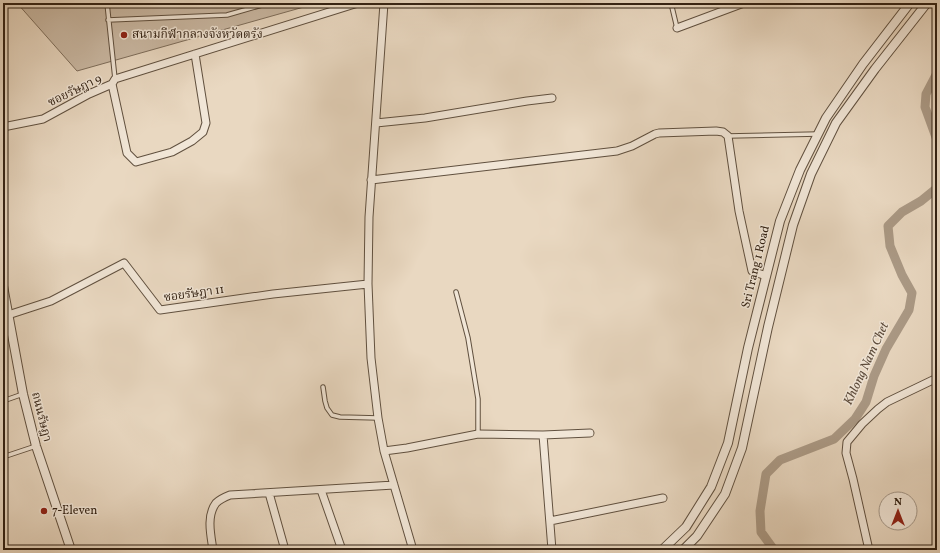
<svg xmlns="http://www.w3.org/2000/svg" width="940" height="553" font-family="Vollkorn,'Noto Serif Thai',serif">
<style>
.green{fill:#cab9a4;stroke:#7e6e5c}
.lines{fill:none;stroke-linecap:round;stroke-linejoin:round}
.canal{stroke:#ab9a86;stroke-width:9}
.service-casing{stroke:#60503f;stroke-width:5.5}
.minor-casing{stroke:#60503f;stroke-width:9}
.tertiary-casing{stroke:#60503f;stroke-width:10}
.service{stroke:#f1e6d7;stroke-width:3.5}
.minor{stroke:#f1e6d7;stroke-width:7}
.tertiary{stroke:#f1e6d7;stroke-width:8}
.poi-dot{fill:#8f2418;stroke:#f1e6d7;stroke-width:1.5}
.labels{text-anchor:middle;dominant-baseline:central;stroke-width:3;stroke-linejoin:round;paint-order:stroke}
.poi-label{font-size:12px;fill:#332214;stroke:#f1e6d7;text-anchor:start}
.street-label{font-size:12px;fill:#332214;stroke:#f1e6d7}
.water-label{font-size:13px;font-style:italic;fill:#5d4c3c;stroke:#f1e6d7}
</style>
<rect width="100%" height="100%" fill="#e9d8c1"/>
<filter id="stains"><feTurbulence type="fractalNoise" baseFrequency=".005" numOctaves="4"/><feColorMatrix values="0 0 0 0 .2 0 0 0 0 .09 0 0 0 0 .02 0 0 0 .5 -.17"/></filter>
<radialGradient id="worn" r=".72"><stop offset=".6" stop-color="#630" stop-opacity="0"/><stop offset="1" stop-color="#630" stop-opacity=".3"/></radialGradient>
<path class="green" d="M 17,3 L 318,3 L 77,71 Z"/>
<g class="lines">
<path class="canal" d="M 937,73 L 926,94 L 925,107 L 937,140
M 774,550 L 761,532 L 760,511 L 766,474 L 780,460 L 834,439 L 855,419 L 866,402 L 874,376 L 886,349 L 909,310 L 912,293 L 902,275 L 890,246 L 888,226 L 902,212 L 921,201 L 937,188"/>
<defs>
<path id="service" d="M 107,3 L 115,79
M 671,3 L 677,28
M 108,20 L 227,15 L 269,3
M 728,136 L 818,134
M 456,292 L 468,338 L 478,399 L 478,434
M 323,387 L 325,401 L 327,408 L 332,415 L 340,417 L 378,418
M 3,401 L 23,394
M 3,457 L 36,446"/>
<path id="minor" d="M 384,3 L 369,217 L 368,284 L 371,358 L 378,418 L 384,451 L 413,550
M 677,28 L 744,3
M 112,84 L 127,153 L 136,162 L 172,152 L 192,141 L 203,132 L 206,123 L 195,54
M 376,123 L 425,118 L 527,101 L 552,98
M 3,127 L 43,119 L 89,94 L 112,84 L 115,79 L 358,3
M 371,180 L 617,151 L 632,146 L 655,134 L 659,133 L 716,131 L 723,132 L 728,136 L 739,211 L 752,271 L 766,276
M 8,315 L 51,301 L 124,263 L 160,310 L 273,294 L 368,284
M 543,435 L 552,550
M 384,451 L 407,448 L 478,434 L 543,435 L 590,433
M 321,490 L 342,550
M 269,493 L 285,550
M 550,521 L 663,498
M 213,550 C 211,536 206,516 216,503 C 219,500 225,497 230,495 L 394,485
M 869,550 L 853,479 L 846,453 L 847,442 L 862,424 L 878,409 L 887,402 L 937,378"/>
<path id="tertiary" d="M 3,286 L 23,394 L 36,446 L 71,550
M 662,550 L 686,527 L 711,487 L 728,443 L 748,348 L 780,221 L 800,170 L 826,118 L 863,64 L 910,3
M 683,550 L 697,536 L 725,494 L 742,448 L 768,327 L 793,225 L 811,174 L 836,123 L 875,69 L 927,3"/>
</defs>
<use href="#service" class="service-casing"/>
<use href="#minor" class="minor-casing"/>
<use href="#tertiary" class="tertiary-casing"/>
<use href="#service" class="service"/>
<use href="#minor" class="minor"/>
<use href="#tertiary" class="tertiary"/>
</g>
<g class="poi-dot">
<circle cx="124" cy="35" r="4"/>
<circle cx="44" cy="511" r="4"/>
</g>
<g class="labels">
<g class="poi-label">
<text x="132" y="35">สนามกีฬากลางจังหวัดตรัง</text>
<text x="52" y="511">7-Eleven</text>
</g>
<g class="street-label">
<text transform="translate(75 91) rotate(-26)">ซอยรัษฎา 9</text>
<text transform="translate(756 267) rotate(-76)">Sri Trang 1 Road</text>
<text transform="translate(194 294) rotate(-8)">ซอยรัษฎา 11</text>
<text transform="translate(41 417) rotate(76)">ถนนรัษฎา</text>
</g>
<g class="water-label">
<text transform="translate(867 364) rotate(-65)">Khlong Nam Chet</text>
</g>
</g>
<rect width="940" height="553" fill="none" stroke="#e9d8c1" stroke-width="16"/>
<rect x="4" y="4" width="932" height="545" fill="none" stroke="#332214" stroke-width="2"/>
<rect x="8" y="8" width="924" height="537" fill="none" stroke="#332214"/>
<g transform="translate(898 511)"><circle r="19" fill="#f1e6d7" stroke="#a59889"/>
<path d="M0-3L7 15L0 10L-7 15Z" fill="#8f2418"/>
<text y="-6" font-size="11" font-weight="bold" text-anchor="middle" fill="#332214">N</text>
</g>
<rect width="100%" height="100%" filter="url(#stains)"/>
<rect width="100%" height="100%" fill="url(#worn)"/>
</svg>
